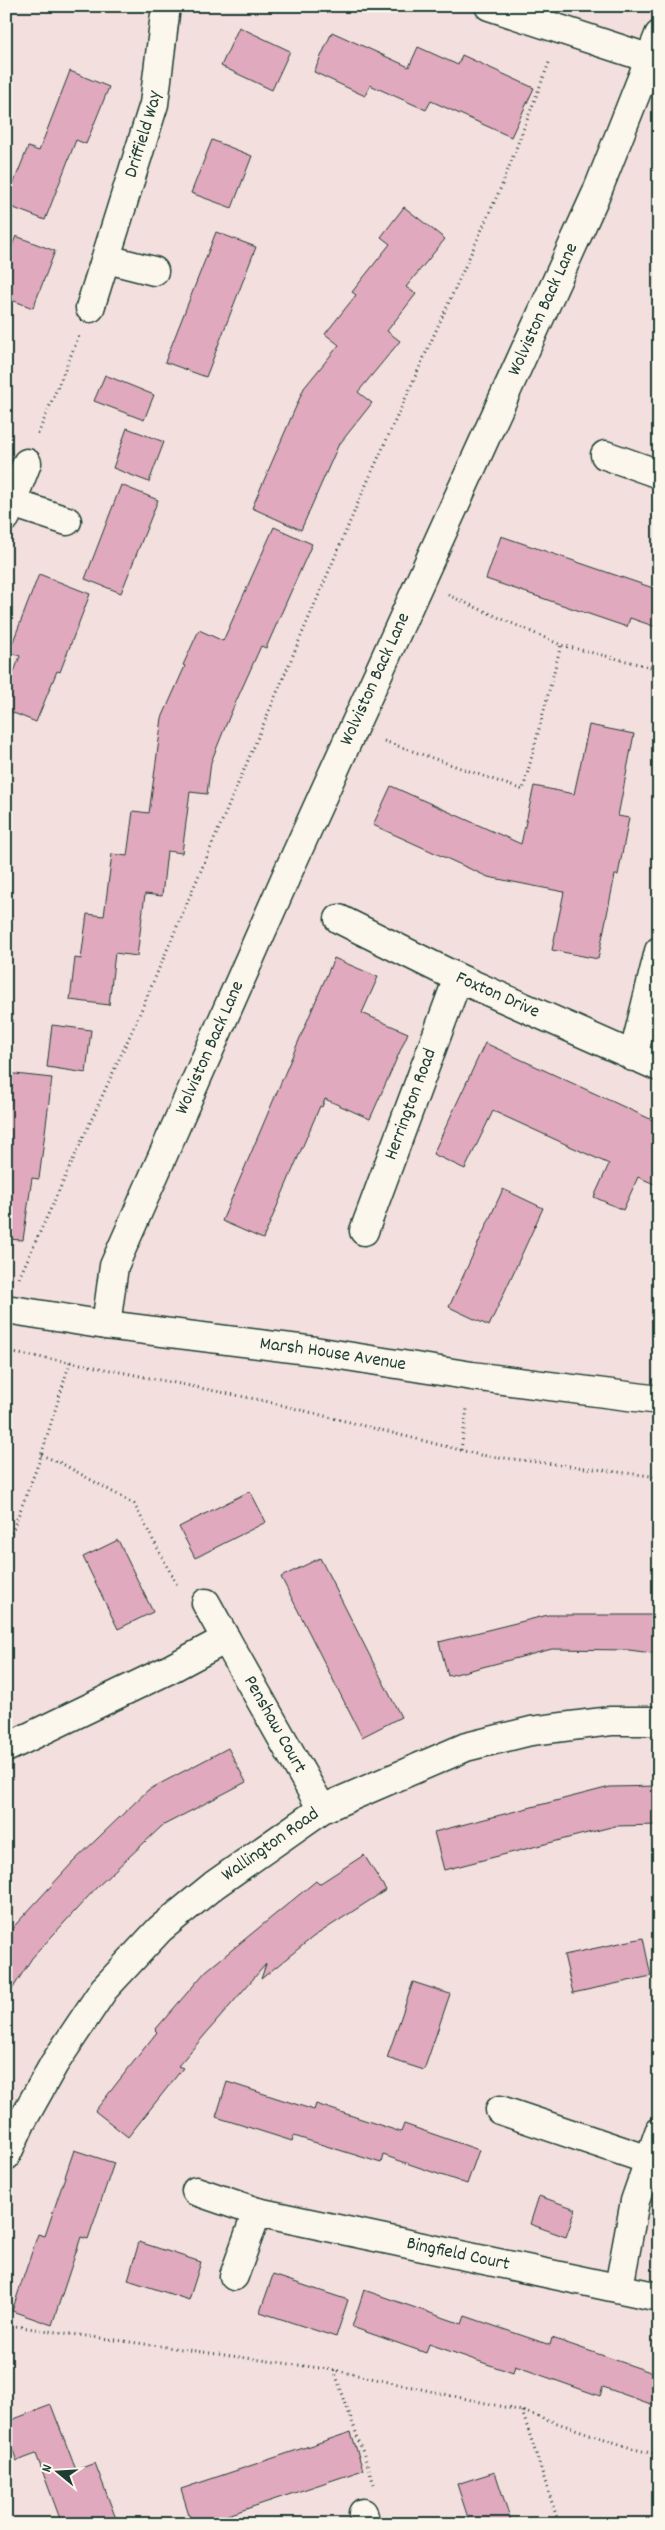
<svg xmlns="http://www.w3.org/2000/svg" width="665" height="2530" font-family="Dekko,sans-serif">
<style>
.building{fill:#e0a9be;stroke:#1f3d34}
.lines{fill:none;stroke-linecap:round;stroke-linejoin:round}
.minor-casing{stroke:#1f3d34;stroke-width:31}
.path{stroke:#1f3d34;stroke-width:3;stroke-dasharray:1 4;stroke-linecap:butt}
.minor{stroke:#fbf7ec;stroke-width:28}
.labels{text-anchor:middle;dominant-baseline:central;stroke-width:4;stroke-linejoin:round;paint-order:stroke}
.street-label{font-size:19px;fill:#1f3d34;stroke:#fbf7ec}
</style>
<rect width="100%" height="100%" fill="#f3e0de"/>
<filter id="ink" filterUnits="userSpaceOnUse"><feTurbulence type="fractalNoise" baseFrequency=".02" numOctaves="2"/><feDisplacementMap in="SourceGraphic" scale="10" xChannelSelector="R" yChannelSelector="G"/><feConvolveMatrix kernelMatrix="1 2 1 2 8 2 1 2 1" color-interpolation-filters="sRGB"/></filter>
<g filter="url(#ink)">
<path class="building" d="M 239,27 L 290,51 L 272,90 L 221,66 Z
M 332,32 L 409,67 L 418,47 L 458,65 L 462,55 L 534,88 L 511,137 L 431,101 L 426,110 L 370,85 L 365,96 L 314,72 Z
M 70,71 L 109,87 L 86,144 L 76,140 L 45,220 L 6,205 L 6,202 L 28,147 L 39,151 Z
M 212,140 L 252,156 L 232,208 L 191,193 Z
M 404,207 L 445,239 L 406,287 L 416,294 L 387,331 L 400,341 L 358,392 L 372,403 L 338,446 L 301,530 L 252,508 L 304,388 L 339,345 L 325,334 L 356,295 L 352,292 L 390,244 L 381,237 Z
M 216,232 L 256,247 L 206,377 L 165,362 Z
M 16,236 L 55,251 L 33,308 L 6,298 L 6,260 Z
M 105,375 L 154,395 L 144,420 L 94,401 Z
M 127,428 L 164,442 L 149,482 L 113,468 Z
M 121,485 L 158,500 L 121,593 L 85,579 Z
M 274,527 L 312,544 L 266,648 L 261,646 L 230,715 L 211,762 L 207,794 L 190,792 L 182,853 L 167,851 L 162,896 L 145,894 L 137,956 L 115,953 L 109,1005 L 70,1000 L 75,958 L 81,959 L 87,914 L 104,916 L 112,854 L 127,856 L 133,811 L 149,813 L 162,718 L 185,666 L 183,665 L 199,630 L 223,641 Z
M 501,536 L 659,590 L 659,628 L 630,618 L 627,627 L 486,579 Z
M 39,574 L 90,594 L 60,672 L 57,671 L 36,722 L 6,710 L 6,693 L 20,656 L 9,652 Z
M 589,725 L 634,734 L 618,816 L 629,818 L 618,875 L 615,875 L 598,959 L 552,950 L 564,892 L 488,877 L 373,825 L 391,786 L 521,844 L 534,786 L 574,794 Z
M 334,958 L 378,977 L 362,1013 L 408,1033 L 370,1119 L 325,1099 L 322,1107 L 320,1106 L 263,1239 L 222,1221 Z
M 52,1025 L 91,1030 L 86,1073 L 47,1067 Z
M 485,1043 L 659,1123 L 659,1186 L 638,1177 L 623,1210 L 594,1197 L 609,1164 L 493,1111 L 465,1169 L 433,1154 Z
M 6,1073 L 52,1078 L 39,1179 L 32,1178 L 23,1240 L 6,1239 Z
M 503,1189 L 543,1208 L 489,1326 L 449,1307 Z
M 250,1491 L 266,1522 L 195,1558 L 179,1527 Z
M 118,1540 L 153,1612 L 118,1629 L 83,1557 Z
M 320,1558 L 401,1717 L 362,1737 L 281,1577 Z
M 548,1615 L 659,1615 L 659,1654 L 629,1650 L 552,1649 L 448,1676 L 439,1642 Z
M 228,1748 L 246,1782 L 162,1826 L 96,1888 L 32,1958 L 6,1999 L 6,1935 L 73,1862 L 148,1790 Z
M 659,1786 L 659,1825 L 615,1826 L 444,1870 L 434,1832 L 610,1787 Z
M 364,1855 L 386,1890 L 313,1937 L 261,1979 L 266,1964 L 178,2066 L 183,2068 L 128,2137 L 95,2111 L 157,2032 L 155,2030 L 206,1971 L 316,1881 L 319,1884 Z
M 643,1938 L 651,1976 L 573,1993 L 564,1955 Z
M 413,1982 L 450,1994 L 424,2070 L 387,2058 Z
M 227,2082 L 314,2110 L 316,2104 L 401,2132 L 404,2124 L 479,2150 L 467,2184 L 383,2155 L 381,2163 L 294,2136 L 292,2141 L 216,2117 Z
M 74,2150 L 114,2163 L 88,2239 L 81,2237 L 52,2325 L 12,2311 L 38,2234 L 45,2236 Z
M 539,2196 L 576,2209 L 566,2237 L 530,2224 Z
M 139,2242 L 201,2262 L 189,2300 L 128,2280 Z
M 273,2275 L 348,2300 L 336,2337 L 260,2312 Z
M 364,2290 L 462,2324 L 465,2316 L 550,2345 L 552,2338 L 659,2375 L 659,2407 L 603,2387 L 600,2396 L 515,2366 L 513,2373 L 429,2344 L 426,2353 L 352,2327 Z
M 51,2405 L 76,2470 L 95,2463 L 118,2524 L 62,2524 L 36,2454 L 17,2461 L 6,2433 L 6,2422 Z
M 351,2432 L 363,2470 L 201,2524 L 192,2524 L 181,2489 Z
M 495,2472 L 512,2524 L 470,2524 L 457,2484 Z"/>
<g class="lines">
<defs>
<g id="minor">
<path d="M 489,6 L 651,59"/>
<path d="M 107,259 L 154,271"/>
<path id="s1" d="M 90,308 L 154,104 L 166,6"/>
<path d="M 605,455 L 659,474"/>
<path d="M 12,503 L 67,521"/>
<path d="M 6,517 L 27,463"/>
<path id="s2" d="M 339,919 L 458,978 L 659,1067"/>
<path d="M 633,1057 L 659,951"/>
<path id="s3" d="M 364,1231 L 458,978"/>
<path id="s4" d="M 6,1309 L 106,1325 L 315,1351 L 472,1376 L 659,1400"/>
<path id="s5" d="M 106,1325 L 114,1266 L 288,872 L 597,192 L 659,35"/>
<path d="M 206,1603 L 226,1639"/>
<path id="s6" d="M 6,1748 L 168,1670 L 226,1639 L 322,1809"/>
<path d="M 500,2110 L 649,2160"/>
<path id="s7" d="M 6,2156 L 21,2123 L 54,2064 L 104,1989 L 160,1929 L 214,1885 L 322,1809 L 466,1747 L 531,1731 L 611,1721 L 659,1721"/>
<path id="s8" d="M 196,2191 L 257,2212 L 659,2297"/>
<path d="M 234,2276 L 257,2212"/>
<path d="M 619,2287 L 635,2201 L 659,2132"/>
<path d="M 363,2513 L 366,2524"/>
</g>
</defs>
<use href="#minor" class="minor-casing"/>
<path class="path" d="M 38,434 L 79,336
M 448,595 L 561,645 L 659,669
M 384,741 L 523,790 L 561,645
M 19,1278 L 137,1020 L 361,496 L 502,185 L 550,60
M 6,1352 L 70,1362 L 265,1401 L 480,1455 L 659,1477
M 461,1450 L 467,1409
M 41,1455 L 61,1463 L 134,1504 L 178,1587
M 6,1547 L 39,1462 L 70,1362
M 6,2325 L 334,2370 L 522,2411 L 634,2449 L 659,2455
M 334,2370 L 374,2484
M 522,2411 L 559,2524"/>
<use href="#minor" class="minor"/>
</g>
</g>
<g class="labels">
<g class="street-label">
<text stroke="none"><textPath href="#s1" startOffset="182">Driffield Way</textPath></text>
<text stroke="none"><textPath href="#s5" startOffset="1108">Wolviston Back Lane</textPath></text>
<text stroke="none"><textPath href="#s5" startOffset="702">Wolviston Back Lane</textPath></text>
<text stroke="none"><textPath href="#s2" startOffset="176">Foxton Drive</textPath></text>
<text stroke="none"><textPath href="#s5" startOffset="298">Wolviston Back Lane</textPath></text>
<text stroke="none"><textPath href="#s3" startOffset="135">Herrington Road</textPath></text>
<text stroke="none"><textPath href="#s4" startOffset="330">Marsh House Avenue</textPath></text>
<text stroke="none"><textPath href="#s6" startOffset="344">Penshaw Court</textPath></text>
<text stroke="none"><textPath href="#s7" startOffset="415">Wallington Road</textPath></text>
<text stroke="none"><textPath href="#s8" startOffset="270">Bingfield Court</textPath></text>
</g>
</g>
<rect width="665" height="2530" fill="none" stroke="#fbf7ec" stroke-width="25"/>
<rect x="12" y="12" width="640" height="2505" fill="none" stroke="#1f3d34" stroke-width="2" filter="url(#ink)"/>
<g transform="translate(58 2472) rotate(288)" stroke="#fbf7ec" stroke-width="4" paint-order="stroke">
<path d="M0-4L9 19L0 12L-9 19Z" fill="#1f3d34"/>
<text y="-8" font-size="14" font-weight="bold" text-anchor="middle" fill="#1f3d34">N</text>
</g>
</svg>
